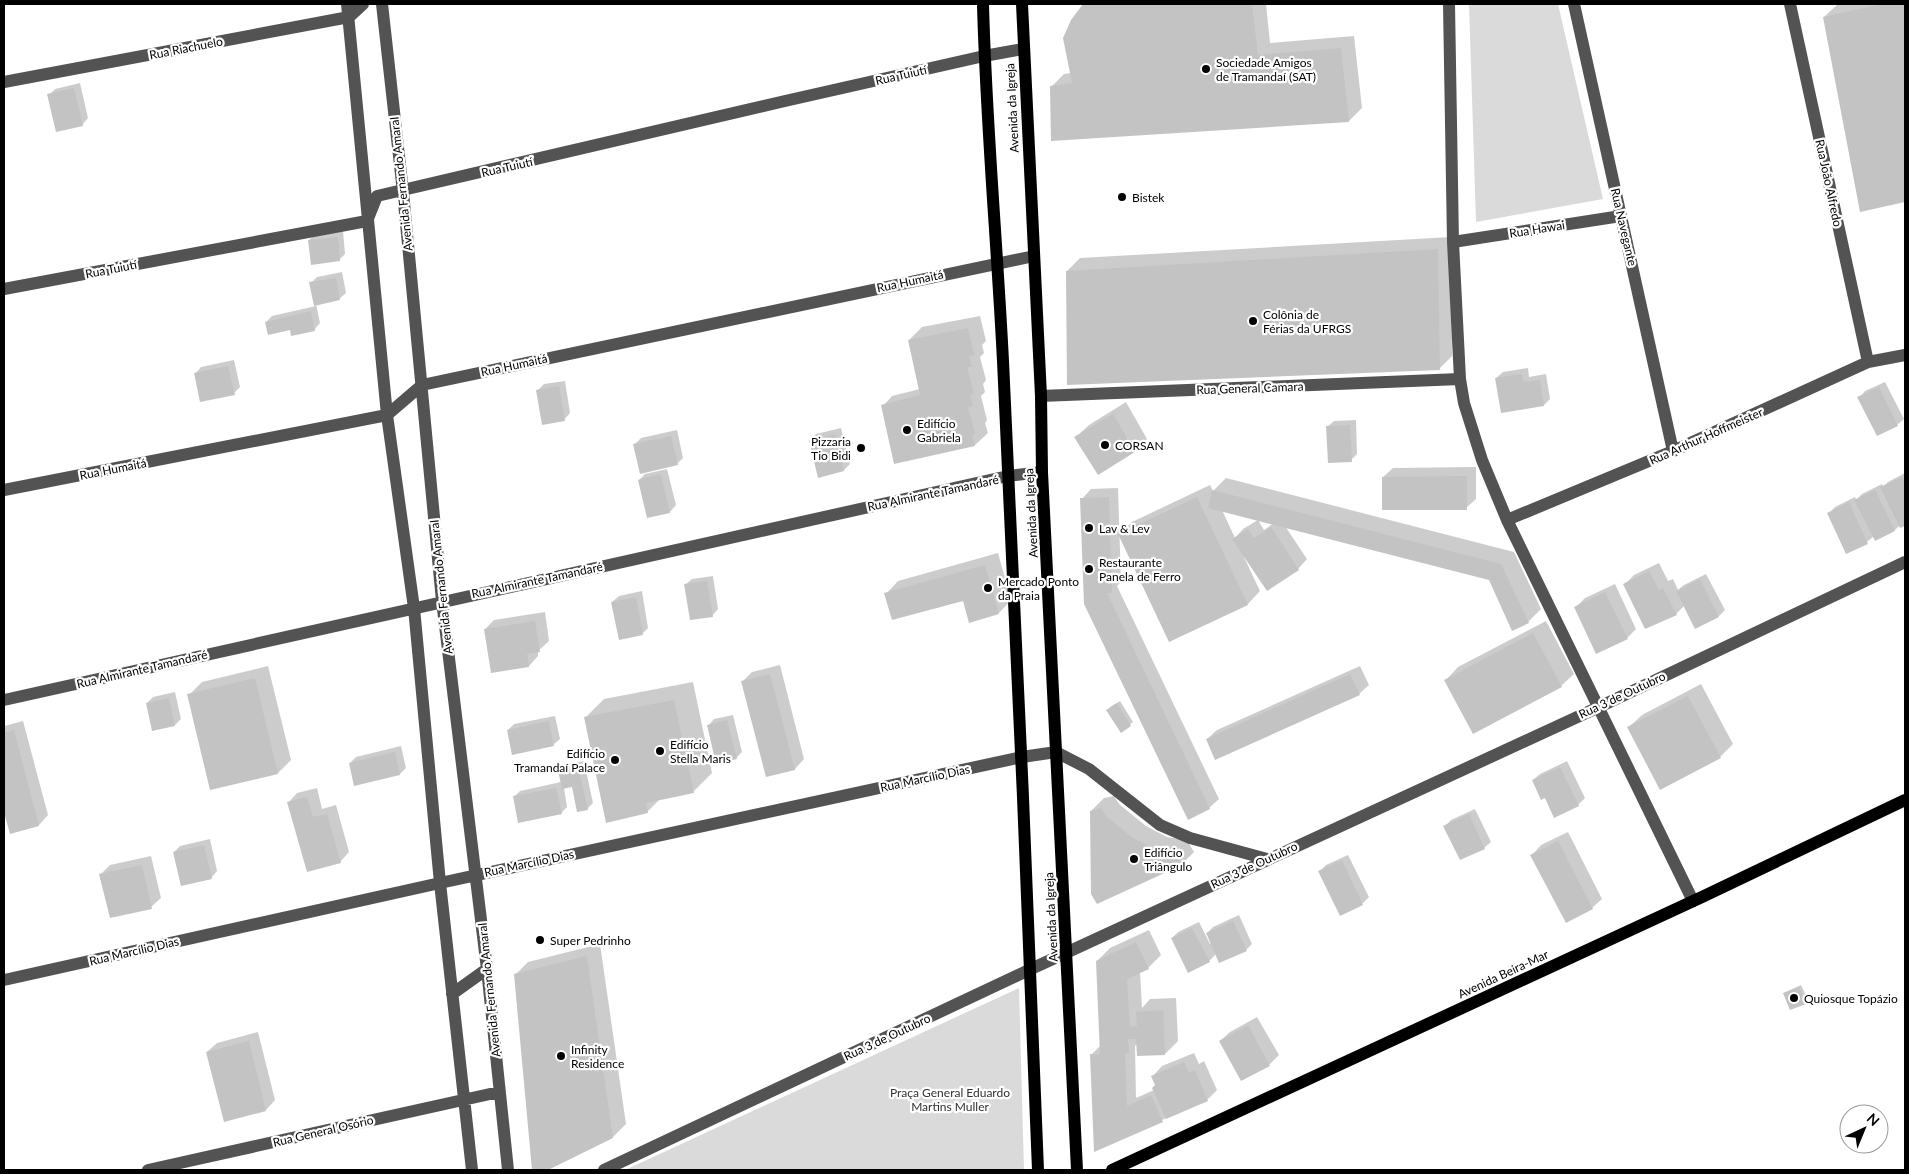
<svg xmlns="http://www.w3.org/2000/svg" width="1909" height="1174" font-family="Lato,sans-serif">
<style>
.green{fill:#dadada}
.shadow{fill:#0003;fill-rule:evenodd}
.building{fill:#c3c3c3}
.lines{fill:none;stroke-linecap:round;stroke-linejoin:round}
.minor{stroke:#535353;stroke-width:12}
.major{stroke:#000;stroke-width:12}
.poi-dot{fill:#000;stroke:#fff;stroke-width:2}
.labels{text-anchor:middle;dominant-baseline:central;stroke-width:4.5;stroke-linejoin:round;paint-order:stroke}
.street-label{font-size:12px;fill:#000;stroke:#fff}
.poi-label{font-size:12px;fill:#000;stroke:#fff;text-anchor:start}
.park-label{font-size:12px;fill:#313131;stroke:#fff}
</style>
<rect width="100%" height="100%" fill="#fff"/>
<path class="green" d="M 1469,4 L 1558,4 L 1603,199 L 1476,222 Z
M 1019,988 L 1024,1170 L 625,1170 Z"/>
<path class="shadow" d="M 1085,4 L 1266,4 L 1270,43 L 1354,36 L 1362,108 L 1349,121 L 1051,87 L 1064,74 L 1071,73 L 1072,21 Z
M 1841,4 L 1905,4 L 1905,200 L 1861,210 L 1824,17 L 1837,5 Z
M 80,83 L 88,118 L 82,125 L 49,95 L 55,89 Z
M 343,231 L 345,254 L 339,260 L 309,240 L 315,234 Z
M 1451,237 L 1452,356 L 1439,369 L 1067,271 L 1080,258 Z
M 342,272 L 346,293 L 339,299 L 316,304 L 320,323 L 314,330 L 291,329 L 266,322 L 272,316 L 316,306 L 311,283 L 317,277 Z
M 980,316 L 986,341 L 982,345 L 984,353 L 980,357 L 986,380 L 983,384 L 985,392 L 981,396 L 987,420 L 985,423 L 988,433 L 975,445 L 933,454 L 883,406 L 892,396 L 920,389 L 909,340 L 922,327 Z
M 234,360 L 240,387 L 234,393 L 195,374 L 201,367 Z
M 1528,368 L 1529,377 L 1546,374 L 1550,399 L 1544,405 L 1496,378 L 1503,372 Z
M 565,381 L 570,413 L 564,420 L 537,391 L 544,384 Z
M 1885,382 L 1904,419 L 1897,425 L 1877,435 L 1859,398 L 1865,391 Z
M 1126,402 L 1147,439 L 1134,451 L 1076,437 L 1089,425 Z
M 1356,420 L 1357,454 L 1351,460 L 1327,427 L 1334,421 Z
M 841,428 L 850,464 L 844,470 L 819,476 L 810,440 L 816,434 Z
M 677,430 L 683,458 L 677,464 L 635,444 L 641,438 Z
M 1476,467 L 1476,499 L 1466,508 L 1383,477 L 1393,468 Z
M 667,469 L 676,505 L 670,512 L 639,480 L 645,474 Z
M 1905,473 L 1905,524 L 1901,527 L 1900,525 L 1895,530 L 1875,539 L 1874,536 L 1867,542 L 1829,513 L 1835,507 L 1855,497 L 1856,500 L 1862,494 L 1882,484 L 1883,487 L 1888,482 Z
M 1226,478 L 1514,552 L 1541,609 L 1528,622 L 1490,579 L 1285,526 L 1307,559 L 1298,569 L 1246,557 L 1244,557 L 1260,591 L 1248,604 L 1170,640 L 1119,535 L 1132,522 L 1210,485 L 1213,491 ZM 1222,510 L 1274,523 L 1264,530 L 1258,520 L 1243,529 L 1235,538 Z
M 1118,488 L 1121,582 L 1117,586 L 1219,799 L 1209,808 L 1085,603 L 1082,499 L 1091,489 Z
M 998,553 L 1011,600 L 999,613 L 964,599 L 886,594 L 898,581 Z
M 1659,563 L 1668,581 L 1673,579 L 1678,590 L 1684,585 L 1706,574 L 1725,610 L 1719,616 L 1685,605 L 1676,614 L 1625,584 L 1634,575 Z
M 713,576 L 718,609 L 712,616 L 685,585 L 692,579 Z
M 1615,584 L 1636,629 L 1627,638 L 1575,608 L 1585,598 Z
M 642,591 L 648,628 L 642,634 L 612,602 L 619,596 Z
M 545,612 L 549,641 L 538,651 L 538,656 L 529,666 L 492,672 L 485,629 L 494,620 Z
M 1546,621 L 1574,674 L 1561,686 L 1446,680 L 1458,667 Z
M 780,665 L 804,759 L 795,769 L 767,776 L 742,682 L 752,672 Z
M 268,666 L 291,760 L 278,773 L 211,788 L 189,695 L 202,682 Z
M 1360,666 L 1369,685 L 1359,694 L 1207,739 L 1217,730 Z
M 693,682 L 712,773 L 693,792 L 661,798 L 647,812 L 585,718 L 604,699 Z
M 1701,684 L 1733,744 L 1720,757 L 1629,727 L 1642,715 Z
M 175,692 L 181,719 L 175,725 L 147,703 L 153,697 Z
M 1120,701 L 1133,722 L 1121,731 L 1110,707 Z
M 733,715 L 742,752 L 736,758 L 708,726 L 714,719 Z
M 555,716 L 560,739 L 553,745 L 508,730 L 514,724 Z
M 23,721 L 48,815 L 39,825 L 11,832 L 4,807 L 4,726 Z
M 401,746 L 406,768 L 400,774 L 350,763 L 356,757 Z
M 584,761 L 593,803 L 587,809 L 573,786 L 564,788 L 567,807 L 561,813 L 514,797 L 520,791 L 561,782 L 559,771 L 565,765 Z
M 1567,761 L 1585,798 L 1578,805 L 1555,816 L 1546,796 L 1533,780 L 1540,774 Z
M 317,788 L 322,809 L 336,805 L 349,852 L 340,862 L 288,803 L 297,793 Z
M 1114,796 L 1119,804 L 1146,826 L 1167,837 L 1187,840 L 1194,852 L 1182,864 L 1098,903 L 1091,811 L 1104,798 Z
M 1475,809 L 1491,842 L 1484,848 L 1445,826 L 1451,820 Z
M 1568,832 L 1602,899 L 1592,908 L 1532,855 L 1541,845 Z
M 210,839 L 217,871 L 211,878 L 174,852 L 180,846 Z
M 1348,855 L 1369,897 L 1362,904 L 1340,914 L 1320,871 L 1326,865 Z
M 151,856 L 161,898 L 151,907 L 101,874 L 110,865 Z
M 1239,915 L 1252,944 L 1246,950 L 1216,954 L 1209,961 L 1172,938 L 1178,932 L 1199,922 L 1210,944 L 1212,943 L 1207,933 L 1213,927 Z
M 1149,930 L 1161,955 L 1148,968 L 1140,972 L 1142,1008 L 1150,999 L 1176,998 L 1178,1041 L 1165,1054 L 1138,1043 L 1135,1046 L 1136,1098 L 1154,1090 L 1157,1085 L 1153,1076 L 1162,1066 L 1194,1053 L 1199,1064 L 1204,1061 L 1217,1090 L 1207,1100 L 1095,1150 L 1091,1055 L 1101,1045 L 1097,961 L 1110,948 Z
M 600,944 L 626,1124 L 613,1137 L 545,1170 L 533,1170 L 515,975 L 528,962 Z
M 1801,985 L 1808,1000 L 1805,1003 L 1784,993 Z
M 1257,1017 L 1279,1055 L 1269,1065 L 1220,1041 L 1230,1032 Z
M 258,1032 L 275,1100 L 266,1110 L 207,1052 L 217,1043 Z"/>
<path class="building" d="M 1083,4 L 1252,4 L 1258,55 L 1341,48 L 1349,122 L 1051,141 L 1050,86 L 1072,83 L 1063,38 L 1071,20 Z
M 1882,4 L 1905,4 L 1905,202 L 1860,212 L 1823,17 Z
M 74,88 L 83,126 L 56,132 L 47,94 Z
M 338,237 L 340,261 L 311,265 L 308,240 Z
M 1438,249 L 1440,370 L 1067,385 L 1066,271 Z
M 336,278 L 340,300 L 314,306 L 309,282 Z
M 311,311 L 315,331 L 291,336 L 290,330 L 268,335 L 265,322 Z
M 968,328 L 974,355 L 969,356 L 972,367 L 967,367 L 974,394 L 970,395 L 973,406 L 968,407 L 975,434 L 972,435 L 975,446 L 894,464 L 881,405 L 920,395 L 908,340 Z
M 228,366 L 235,395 L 200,402 L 194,373 Z
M 1522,374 L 1523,382 L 1540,380 L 1544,406 L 1501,413 L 1495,378 Z
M 559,386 L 565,421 L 542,425 L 536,390 Z
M 1879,387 L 1898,426 L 1877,436 L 1857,397 Z
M 1113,414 L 1135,452 L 1098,475 L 1074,437 Z
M 1350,425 L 1352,462 L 1328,463 L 1326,426 Z
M 835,434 L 844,471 L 818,478 L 809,440 Z
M 671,436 L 678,465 L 640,474 L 633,444 Z
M 661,474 L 670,513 L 647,518 L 638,480 Z
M 1467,476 L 1467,510 L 1382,510 L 1382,477 Z
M 1902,477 L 1905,483 L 1905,526 L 1900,528 L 1880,487 Z
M 1212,490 L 1501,564 L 1529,623 L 1512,631 L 1489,580 L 1208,508 Z
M 1875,490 L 1895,531 L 1875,541 L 1854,500 Z
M 1109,497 L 1112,593 L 1107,593 L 1210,809 L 1188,820 L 1084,604 L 1080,498 Z
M 1197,497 L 1248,605 L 1169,642 L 1118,534 Z
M 1849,502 L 1868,544 L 1846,554 L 1827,513 Z
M 1271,527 L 1299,570 L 1267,591 L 1232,539 L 1248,529 L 1254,538 Z
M 985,565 L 999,614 L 969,623 L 963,601 L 892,620 L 884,593 Z
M 1649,571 L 1659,590 L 1663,588 L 1677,615 L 1645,629 L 1623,584 Z
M 1700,579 L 1719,617 L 1695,629 L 1676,591 Z
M 707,581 L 713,617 L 690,620 L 684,584 Z
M 1605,592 L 1628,639 L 1596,654 L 1574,607 Z
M 636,597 L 643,635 L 619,640 L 611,602 Z
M 535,621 L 540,652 L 527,654 L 529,667 L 491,673 L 484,629 Z
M 1533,633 L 1562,687 L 1473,734 L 1444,680 Z
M 770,674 L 795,770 L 766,777 L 741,681 Z
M 1350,674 L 1360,695 L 1215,760 L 1206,739 Z
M 255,678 L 278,774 L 210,790 L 187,694 Z
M 1688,696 L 1721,758 L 1660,790 L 1627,727 Z
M 169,698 L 175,726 L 152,731 L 146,703 Z
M 674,700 L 694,793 L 646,803 L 648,813 L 606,823 L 584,717 Z
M 1117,703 L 1131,726 L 1121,733 L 1106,710 Z
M 727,720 L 737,759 L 716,764 L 707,725 Z
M 549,721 L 554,746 L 512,755 L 507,730 Z
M 14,730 L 39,826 L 10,834 L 4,812 L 4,733 Z
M 395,752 L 400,775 L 354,786 L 349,763 Z
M 578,766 L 588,810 L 577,812 L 572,787 L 562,789 L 558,770 Z
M 1560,767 L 1579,806 L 1554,818 L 1545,798 L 1541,800 L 1532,780 Z
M 556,788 L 562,814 L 518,823 L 513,796 Z
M 307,797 L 313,817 L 327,814 L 341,863 L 307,872 L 287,802 Z
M 1101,808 L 1107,817 L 1133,838 L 1154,849 L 1174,852 L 1182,865 L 1097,904 L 1091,894 L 1090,811 Z
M 1469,814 L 1485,849 L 1460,860 L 1443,826 Z
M 1558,841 L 1593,909 L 1566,923 L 1530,855 Z
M 204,845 L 212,879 L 181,886 L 173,852 Z
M 1342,860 L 1363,905 L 1340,916 L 1318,871 Z
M 142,865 L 152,909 L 110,918 L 99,874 Z
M 1233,921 L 1247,951 L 1219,963 L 1206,933 Z
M 1192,928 L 1210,962 L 1188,973 L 1171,938 Z
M 1136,942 L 1149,969 L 1127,979 L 1130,1027 L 1137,1026 L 1136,1012 L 1163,1010 L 1165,1055 L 1137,1056 L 1136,1039 L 1128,1039 L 1129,1054 L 1125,1053 L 1127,1106 L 1151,1095 L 1163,1122 L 1094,1152 L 1090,1054 L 1100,1055 L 1096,961 Z
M 587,956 L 613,1138 L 548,1170 L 532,1170 L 514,974 Z
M 1799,987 L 1806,1004 L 1790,1010 L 1783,993 Z
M 1248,1025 L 1270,1066 L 1241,1081 L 1219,1041 Z
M 249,1041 L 266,1111 L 224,1122 L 206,1052 Z
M 1184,1062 L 1189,1073 L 1195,1070 L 1208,1101 L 1166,1119 L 1152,1088 L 1155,1085 L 1151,1076 Z"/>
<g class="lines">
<path class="minor" d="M 347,4 L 387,415 L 414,608 L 440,883 L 472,1170
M 382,4 L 403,192 L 442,601 L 487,969 L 508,1170
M 1449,4 L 1453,242 L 1460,379 L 1464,403 L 1482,460 L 1507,520 L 1693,901
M 1574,4 L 1673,451
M 1790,4 L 1868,362
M 4,82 L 349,17 L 363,4
M 1453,242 L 1621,216
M 4,289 L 367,221 L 377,196 L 785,101 L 984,56 L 1023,49
M 1041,396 L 1460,379
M 4,490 L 387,415 L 422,385 L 1034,256
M 1507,520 L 1673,451 L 1868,362 L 1905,355
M 4,700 L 1008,476 L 1042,472
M 4,980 L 440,883 L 1022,757 L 1056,752 L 1089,769 L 1160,825 L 1190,838 L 1267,859
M 452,994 L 487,969
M 148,1170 L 499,1092
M 604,1170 L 1031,969 L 1599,707 L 1905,562"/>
<path class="major" d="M 983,4 C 986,123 997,242 1003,361 C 1016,631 1028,900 1038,1170
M 1022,4 L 1041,396 L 1042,472 L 1077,1170
M 1112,1170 L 1702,897 L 1905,800"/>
</g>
<g class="poi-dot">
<circle cx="1206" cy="69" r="5"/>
<circle cx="1122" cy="197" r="5"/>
<circle cx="1253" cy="321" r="5"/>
<circle cx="907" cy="430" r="5"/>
<circle cx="1105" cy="445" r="5"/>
<circle cx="861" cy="448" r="5"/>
<circle cx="1089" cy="528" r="5"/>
<circle cx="1089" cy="569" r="5"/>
<circle cx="988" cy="588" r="5"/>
<circle cx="660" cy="751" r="5"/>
<circle cx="615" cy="760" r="5"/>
<circle cx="1134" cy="859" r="5"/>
<circle cx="540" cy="940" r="5"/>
<circle cx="1794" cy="998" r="5"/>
<circle cx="561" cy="1056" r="5"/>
</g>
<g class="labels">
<g class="street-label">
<text transform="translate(186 48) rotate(-11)">Rua Riachuelo</text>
<text transform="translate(901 75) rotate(-13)">Rua Tuiutí</text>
<text transform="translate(1012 108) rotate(-93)">Avenida da Igreja</text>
<text transform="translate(507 167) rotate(-13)">Rua Tuiutí</text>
<text transform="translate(1829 183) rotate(78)">Rua João Alfredo</text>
<text transform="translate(401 184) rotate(-96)">Avenida Fernando Amaral</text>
<text transform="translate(1624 227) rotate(77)">Rua Navegante</text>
<text transform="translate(1537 229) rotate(-9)">Rua Hawai</text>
<text transform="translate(111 269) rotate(-11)">Rua Tuiutí</text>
<text transform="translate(910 281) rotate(-12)">Rua Humaitá</text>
<text transform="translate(514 365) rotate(-12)">Rua Humaitá</text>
<text transform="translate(1250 388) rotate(-2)">Rua General Camara</text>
<text transform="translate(1706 436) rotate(-24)">Rua Arthur Hoffmeister</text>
<text transform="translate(113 469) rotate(-11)">Rua Humaitá</text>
<text transform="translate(933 493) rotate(-12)">Rua Almirante Tamandaré</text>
<text transform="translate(1031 513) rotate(-93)">Avenida da Igreja</text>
<text transform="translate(537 580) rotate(-12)">Rua Almirante Tamandaré</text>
<text transform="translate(441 587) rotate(-96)">Avenida Fernando Amaral</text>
<text transform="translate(142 669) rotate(-13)">Rua Almirante Tamandaré</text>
<text transform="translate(1622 695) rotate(-25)">Rua 3 de Outubro</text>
<text transform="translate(925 778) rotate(-12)">Rua Marcílio Dias</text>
<text transform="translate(529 863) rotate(-12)">Rua Marcílio Dias</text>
<text transform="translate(1254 865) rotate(-25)">Rua 3 de Outubro</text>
<text transform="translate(1051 917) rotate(-93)">Avenida da Igreja</text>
<text transform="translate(134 951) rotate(-13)">Rua Marcílio Dias</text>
<text transform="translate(1503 974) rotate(-25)">Avenida Beira-Mar</text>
<text transform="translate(489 990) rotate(-96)">Avenida Fernando Amaral</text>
<text transform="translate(887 1037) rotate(-25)">Rua 3 de Outubro</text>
<text transform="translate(323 1131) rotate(-13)">Rua General Osório</text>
</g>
<g class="poi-label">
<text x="1216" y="62">Sociedade Amigos<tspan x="1216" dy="14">de Tramandaí (SAT)</tspan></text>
<text x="1132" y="197">Bistek</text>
<text x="1263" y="314">Colônia de<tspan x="1263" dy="14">Férias da UFRGS</tspan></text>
<text x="917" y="423">Edifício<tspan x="917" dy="14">Gabriela</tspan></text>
<text x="851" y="441" text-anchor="end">Pizzaria<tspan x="851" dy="14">Tio Bidi</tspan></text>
<text x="1115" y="445">CORSAN</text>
<text x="1099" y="528">Lav &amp; Lev</text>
<text x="1099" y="562">Restaurante<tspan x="1099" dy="14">Panela de Ferro</tspan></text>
<text x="998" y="581">Mercado Ponto<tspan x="998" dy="14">da Praia</tspan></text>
<text x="670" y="744">Edifício<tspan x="670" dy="14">Stella Maris</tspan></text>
<text x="605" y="753" text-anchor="end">Edifício<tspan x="605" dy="14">Tramandaí Palace</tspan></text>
<text x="1144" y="852">Edifício<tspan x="1144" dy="14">Triângulo</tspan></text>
<text x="550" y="940">Super Pedrinho</text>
<text x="1804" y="998">Quiosque Topázio</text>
<text x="571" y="1049">Infinity<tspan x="571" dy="14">Residence</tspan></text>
</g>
<g class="park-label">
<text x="950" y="1092">Praça General Eduardo<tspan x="950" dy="14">Martins Muller</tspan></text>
</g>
</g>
<rect width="1909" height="1174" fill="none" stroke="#000000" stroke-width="10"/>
<g transform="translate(1864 1129) rotate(44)"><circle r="24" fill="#ffffff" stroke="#999999"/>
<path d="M0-4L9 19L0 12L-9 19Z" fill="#000000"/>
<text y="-8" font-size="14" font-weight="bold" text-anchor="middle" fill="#000000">N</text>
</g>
</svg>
